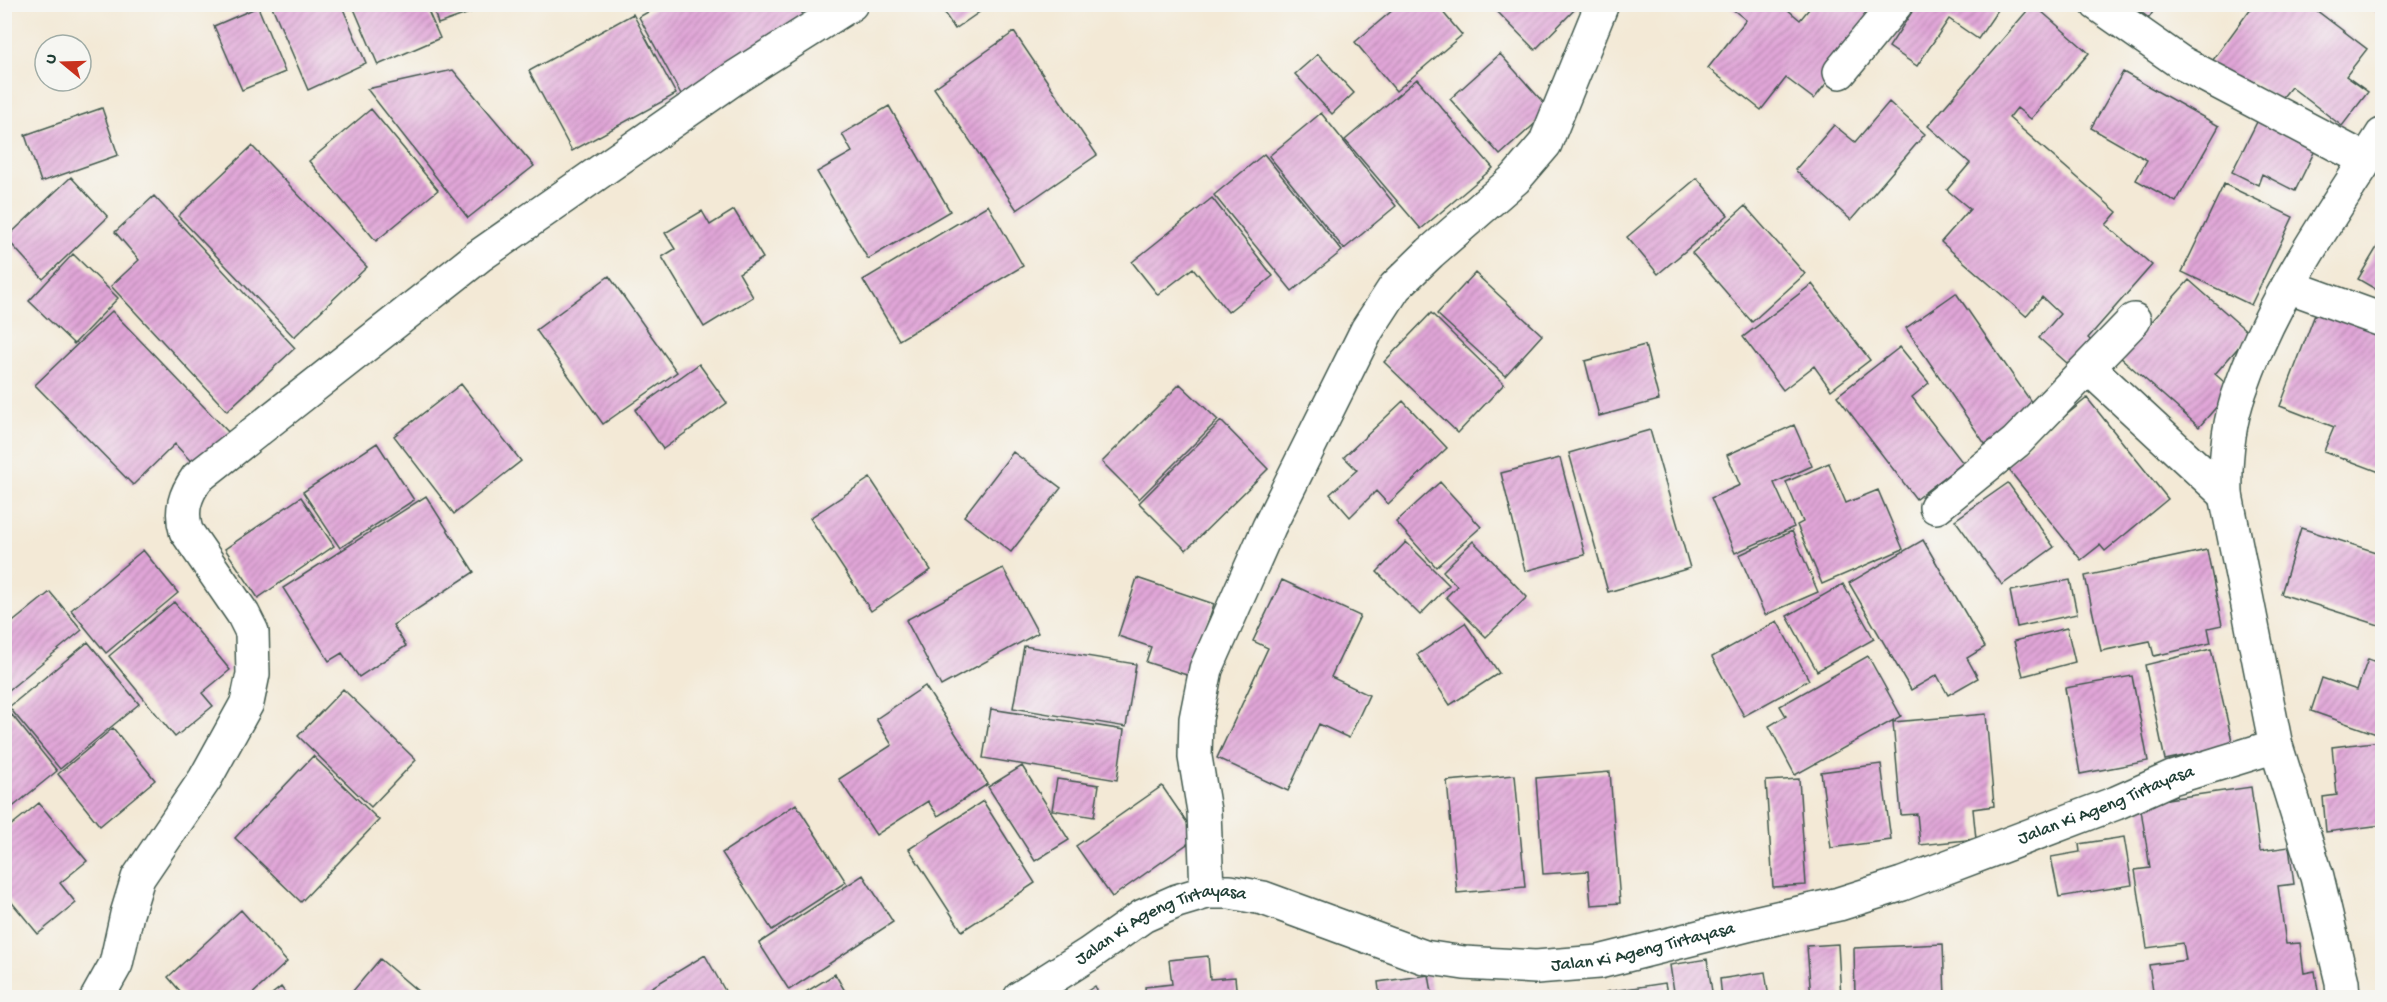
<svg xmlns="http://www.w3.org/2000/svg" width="2387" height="1002" font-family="'Gochi Hand',sans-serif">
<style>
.building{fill:url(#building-hatch)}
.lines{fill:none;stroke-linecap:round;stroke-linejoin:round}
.minor-casing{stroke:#3f574c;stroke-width:36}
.minor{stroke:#fff;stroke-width:33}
.labels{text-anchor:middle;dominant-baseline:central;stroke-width:4.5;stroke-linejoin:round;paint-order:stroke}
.street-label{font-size:18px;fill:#1f3d34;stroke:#f6f6f2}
</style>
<defs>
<pattern id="building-hatch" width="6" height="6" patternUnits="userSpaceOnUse" patternTransform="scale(1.5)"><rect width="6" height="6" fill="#e1a6d8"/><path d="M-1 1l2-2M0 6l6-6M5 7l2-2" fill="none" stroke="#b688b0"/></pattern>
</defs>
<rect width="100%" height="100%" fill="#f6f6f2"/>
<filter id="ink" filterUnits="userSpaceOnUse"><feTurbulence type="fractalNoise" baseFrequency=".0167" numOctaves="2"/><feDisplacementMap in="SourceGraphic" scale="12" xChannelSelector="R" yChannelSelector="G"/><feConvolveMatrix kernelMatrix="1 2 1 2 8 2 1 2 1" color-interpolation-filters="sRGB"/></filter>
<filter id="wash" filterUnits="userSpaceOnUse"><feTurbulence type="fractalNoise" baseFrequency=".008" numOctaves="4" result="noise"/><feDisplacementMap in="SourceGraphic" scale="24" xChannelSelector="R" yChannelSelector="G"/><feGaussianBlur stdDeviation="1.35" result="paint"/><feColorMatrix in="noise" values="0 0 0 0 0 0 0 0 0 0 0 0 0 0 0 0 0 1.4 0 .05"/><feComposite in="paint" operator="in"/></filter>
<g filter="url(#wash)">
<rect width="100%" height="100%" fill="#f3e9d6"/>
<g id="blocks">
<path class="building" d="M 271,4 L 341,4 L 366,63 L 308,90 Z
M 352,4 L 425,4 L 440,38 L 378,65 Z
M 432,4 L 492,4 L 492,5 L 438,24 Z
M 662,4 L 797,4 L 808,24 L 681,94 L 639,17 Z
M 938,4 L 991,4 L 955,29 Z
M 1400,4 L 1436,4 L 1462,35 L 1396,91 L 1355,42 Z
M 1490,4 L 1580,4 L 1535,50 Z
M 1726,4 L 1781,4 L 1800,20 L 1813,4 L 1888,4 L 1814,99 L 1786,78 L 1761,110 L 1708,68 L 1746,20 Z
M 1917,4 L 2002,4 L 1978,39 L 1949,19 L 1917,66 L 1889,47 Z
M 2033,4 L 2089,53 L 2031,119 L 2017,108 L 2009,118 L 2117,212 L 2106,225 L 2152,265 L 2088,338 L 2099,348 L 2077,372 L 2039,338 L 2060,314 L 2042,297 L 2026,316 L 1941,242 L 1970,209 L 1947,190 L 1970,163 L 1928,126 Z
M 2130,4 L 2158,4 L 2149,18 Z
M 2254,4 L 2308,4 L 2367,49 L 2346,76 L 2368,92 L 2342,126 L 2291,87 L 2279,102 L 2251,80 L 2244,90 L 2210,64 Z
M 2365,4 L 2382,4 L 2382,18 Z
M 258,7 L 285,72 L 242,90 L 214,26 Z
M 633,14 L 676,94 L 572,151 L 529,71 Z
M 1014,32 L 1097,155 L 1017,210 L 934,88 Z
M 1318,54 L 1354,93 L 1332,114 L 1295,74 Z
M 1500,54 L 1550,110 L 1500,155 L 1450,99 Z
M 453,70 L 534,166 L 468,218 L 367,89 Z
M 2123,72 L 2219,126 L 2176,202 L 2136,180 L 2147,160 L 2091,128 Z
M 1417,79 L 1493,168 L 1421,229 L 1345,140 Z
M 1889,102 L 1925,134 L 1851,220 L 1795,170 L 1834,125 L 1855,142 Z
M 889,106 L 950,211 L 868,259 L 817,172 L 852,152 L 842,134 Z
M 102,108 L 118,155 L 41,182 L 25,135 Z
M 371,109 L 438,190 L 376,241 L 309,161 Z
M 1321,113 L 1396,206 L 1344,249 L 1269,156 Z
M 2261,114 L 2319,142 L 2295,191 L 2262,174 L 2258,185 L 2232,172 Z
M 252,146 L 367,267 L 294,337 L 178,216 Z
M 1264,154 L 1342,251 L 1292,291 L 1214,195 Z
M 71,177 L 108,217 L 43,279 L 6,238 Z
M 1697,178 L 1728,215 L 1658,274 L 1627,237 Z
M 2224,184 L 2293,217 L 2251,305 L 2182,272 Z
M 154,196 L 295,348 L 227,411 L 111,286 L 139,260 L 115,232 Z
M 1212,198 L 1273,276 L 1228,312 L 1193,268 L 1158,295 L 1132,262 Z
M 988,205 L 1023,266 L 899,340 L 863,280 Z
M 1745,206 L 1805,274 L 1752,322 L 1692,253 Z
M 734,210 L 763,258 L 739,273 L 753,297 L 704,327 L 662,257 L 675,249 L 665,233 L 702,211 L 710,225 Z
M 2382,239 L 2382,293 L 2358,279 Z
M 73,254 L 118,298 L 74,344 L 29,301 Z
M 1475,273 L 1542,335 L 1505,376 L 1437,314 Z
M 609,276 L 677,372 L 603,424 L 536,330 Z
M 2189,280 L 2250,334 L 2215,374 L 2232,389 L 2199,427 L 2120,357 Z
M 1812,284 L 1870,360 L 1831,390 L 1814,366 L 1783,390 L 1743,337 Z
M 1956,293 L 2036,409 L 1985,444 L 1906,328 Z
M 2319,304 L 2382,329 L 2382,473 L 2324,451 L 2334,427 L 2280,406 Z
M 112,311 L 232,436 L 198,469 L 175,444 L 133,485 L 35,385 Z
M 1431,313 L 1504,384 L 1458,433 L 1384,362 Z
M 1645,345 L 1659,400 L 1599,416 L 1585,361 Z
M 1900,347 L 1929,383 L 1912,397 L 1963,463 L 1916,499 L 1837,396 Z
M 699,364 L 727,403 L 663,449 L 635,410 Z
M 461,384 L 521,461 L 454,514 L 394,436 Z
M 1180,384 L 1218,420 L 1139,499 L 1102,462 Z
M 2087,398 L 2168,499 L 2105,551 L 2100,545 L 2081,560 L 2005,465 Z
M 1403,401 L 1447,448 L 1388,504 L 1376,491 L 1350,517 L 1330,494 L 1357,470 L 1344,457 Z
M 1221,421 L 1268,469 L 1186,550 L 1139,503 Z
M 1794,425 L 1812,466 L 1774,483 L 1794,527 L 1735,553 L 1711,498 L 1740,485 L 1727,455 Z
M 1650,430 L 1690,568 L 1608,592 L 1569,453 Z
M 377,443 L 414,500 L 340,548 L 303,492 Z
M 1013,452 L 1061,488 L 1011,552 L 964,516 Z
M 1560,458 L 1585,555 L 1525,571 L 1501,473 Z
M 1829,463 L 1846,503 L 1878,490 L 1903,549 L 1822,584 L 1797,525 L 1803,522 L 1786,482 Z
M 870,478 L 931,570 L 871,611 L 810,518 Z
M 1440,482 L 1481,527 L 1436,567 L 1396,522 Z
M 2008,483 L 2054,547 L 2002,585 L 1955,520 Z
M 426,496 L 474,572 L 393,625 L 406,646 L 359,677 L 342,653 L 329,661 L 283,588 Z
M 301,497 L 334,546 L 258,598 L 225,549 Z
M 2301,528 L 2382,554 L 2382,626 L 2281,594 Z
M 1792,531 L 1818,592 L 1765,615 L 1739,555 Z
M 1923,540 L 1985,647 L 1967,658 L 1978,678 L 1948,695 L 1937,675 L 1911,690 L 1849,583 Z
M 1473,541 L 1527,597 L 1486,637 L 1446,597 L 1457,586 L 1443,571 Z
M 1406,542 L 1449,585 L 1420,615 L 1377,572 Z
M 143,550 L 178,593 L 106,653 L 71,610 Z
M 2207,550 L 2222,625 L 2208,628 L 2211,643 L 2154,656 L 2150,641 L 2101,651 L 2085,576 Z
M 1003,568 L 1038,633 L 941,686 L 906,620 Z
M 1137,578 L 1214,604 L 1190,676 L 1146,662 L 1151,647 L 1118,636 Z
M 1282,580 L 1360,616 L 1331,677 L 1369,695 L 1349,738 L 1319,724 L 1288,791 L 1217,758 L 1268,648 L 1253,641 Z
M 2070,580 L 2077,614 L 2017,627 L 2010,591 Z
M 1843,584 L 1874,639 L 1817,671 L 1787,616 Z
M 50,592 L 82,630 L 4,694 L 4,629 Z
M 174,602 L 230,670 L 202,693 L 213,706 L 175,737 L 109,656 Z
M 1777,621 L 1809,680 L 1744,716 L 1712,657 Z
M 1465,623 L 1499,673 L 1450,705 L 1417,655 Z
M 2067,628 L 2075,662 L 2023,676 L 2014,641 Z
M 88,642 L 139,704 L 60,769 L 9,707 Z
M 1024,646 L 1136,664 L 1126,727 L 1013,708 Z
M 2211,649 L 2233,745 L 2165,760 L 2145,665 Z
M 1868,656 L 1901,716 L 1795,775 L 1769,726 L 1786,716 L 1780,706 Z
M 2368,659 L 2382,664 L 2382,736 L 2311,711 L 2322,678 L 2357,690 Z
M 2132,676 L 2148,761 L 2080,774 L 2065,688 Z
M 925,686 L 988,784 L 938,816 L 928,801 L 876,835 L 839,779 L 892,745 L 876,719 Z
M 343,689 L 416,760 L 371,807 L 298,736 Z
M 991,709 L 1124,730 L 1117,780 L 983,758 Z
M 1986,714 L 1994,806 L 1973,809 L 1976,839 L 1920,845 L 1917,814 L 1901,815 L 1893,722 Z
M 12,715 L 57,771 L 4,814 L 4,722 Z
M 113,728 L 155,780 L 100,826 L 58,774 Z
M 2382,741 L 2382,825 L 2326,832 L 2323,797 L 2337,795 L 2332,747 Z
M 313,756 L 379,820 L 301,902 L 235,838 Z
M 1881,764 L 1891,840 L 1831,848 L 1821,772 Z
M 1022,766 L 1069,840 L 1035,861 L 988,787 Z
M 1610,772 L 1620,903 L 1591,905 L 1588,871 L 1543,874 L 1536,778 Z
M 1515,775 L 1525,887 L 1457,893 L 1447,781 Z
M 1057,779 L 1099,785 L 1094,817 L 1052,810 Z
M 1799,779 L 1806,885 L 1773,887 L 1766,781 Z
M 1162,786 L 1197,837 L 1112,897 L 1076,846 Z
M 2251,787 L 2260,851 L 2289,847 L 2294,884 L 2278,886 L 2286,944 L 2300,943 L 2304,973 L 2315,971 L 2319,998 L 2154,998 L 2149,965 L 2186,960 L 2183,943 L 2147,948 L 2135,870 L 2150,868 L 2140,803 Z
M 983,801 L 1035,883 L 962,931 L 909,849 Z
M 39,803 L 87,861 L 60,883 L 76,903 L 38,934 L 4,893 L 4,831 Z
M 796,804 L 846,882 L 772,930 L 722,853 Z
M 2124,837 L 2132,885 L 2059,897 L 2051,857 L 2080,852 L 2079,844 Z
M 863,875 L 893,922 L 789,990 L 759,943 Z
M 241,910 L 287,962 L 248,998 L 186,998 L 168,977 Z
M 1838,944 L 1841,998 L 1811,998 L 1807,946 Z
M 1943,944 L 1945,998 L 1855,998 L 1854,948 Z
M 705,955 L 729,998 L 634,998 Z
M 1208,956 L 1210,979 L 1235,977 L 1237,998 L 1146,998 L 1145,987 L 1172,984 L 1169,960 Z
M 380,959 L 420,993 L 417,998 L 347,998 Z
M 1707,959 L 1713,998 L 1675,998 L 1670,965 Z
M 1765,972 L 1769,998 L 1722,998 L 1720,979 Z
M 835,974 L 849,998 L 796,998 Z
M 1429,975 L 1433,998 L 1380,998 L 1378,982 Z
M 1665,983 L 1668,998 L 1606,998 L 1606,992 Z
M 1095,986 L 1101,998 L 1077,998 Z
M 281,987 L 289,998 L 267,998 Z"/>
</g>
</g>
<g filter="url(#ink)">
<use href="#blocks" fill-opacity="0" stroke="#3f574c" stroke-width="1.5"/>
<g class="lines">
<defs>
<g id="minor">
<path d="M 2097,4 L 2180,62 L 2366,160"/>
<path d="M 1840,72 L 1896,4"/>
<path d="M 2288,286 L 2382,320"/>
<path d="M 2089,368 L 2226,495"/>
<path d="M 1936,507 L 2016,442 L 2134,320"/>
<path d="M 1207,892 L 1204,811 L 1195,757 L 1196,719 L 1206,669 L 1269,527 L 1367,330 L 1395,287 L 1430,253 L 1515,179 L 1545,144 L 1602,4"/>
<path d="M 97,998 L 116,964 L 127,914 L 138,878 L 205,779 L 247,703 L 253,674 L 252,632 L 243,614 L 186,531 C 180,510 185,495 197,478 L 479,256 L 733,79 L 851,4"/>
<path id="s1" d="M 1020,998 L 1089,954 L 1143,916 L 1177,901 L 1207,892 L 1230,892 L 1263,898 L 1424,957 L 1464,963 L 1536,967 L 1599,962 L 1759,922 L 1839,904 L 1902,884 L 2116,803 L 2172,778 L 2276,746"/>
<path d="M 2343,998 L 2342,982 L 2317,877 L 2276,746 L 2226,495 C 2225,461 2228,424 2240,391 C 2271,299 2331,216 2382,135"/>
</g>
</defs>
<use href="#minor" class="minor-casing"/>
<use href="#minor" class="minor"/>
</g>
</g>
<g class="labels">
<g class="street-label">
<text stroke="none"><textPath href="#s1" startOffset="1152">Jalan Ki Ageng Tirtayasa</textPath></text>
<text stroke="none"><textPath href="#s1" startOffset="162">Jalan Ki Ageng Tirtayasa</textPath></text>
<text stroke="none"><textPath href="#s1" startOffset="666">Jalan Ki Ageng Tirtayasa</textPath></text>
</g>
</g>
<rect width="2387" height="1002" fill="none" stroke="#f6f6f2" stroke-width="24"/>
<g transform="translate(63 63) rotate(289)"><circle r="28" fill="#f6f6f2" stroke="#a0aca6" stroke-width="1.5"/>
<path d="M0-4.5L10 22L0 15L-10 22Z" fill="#c8321e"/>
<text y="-9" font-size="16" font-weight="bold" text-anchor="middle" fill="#1f3d34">U</text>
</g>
</svg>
